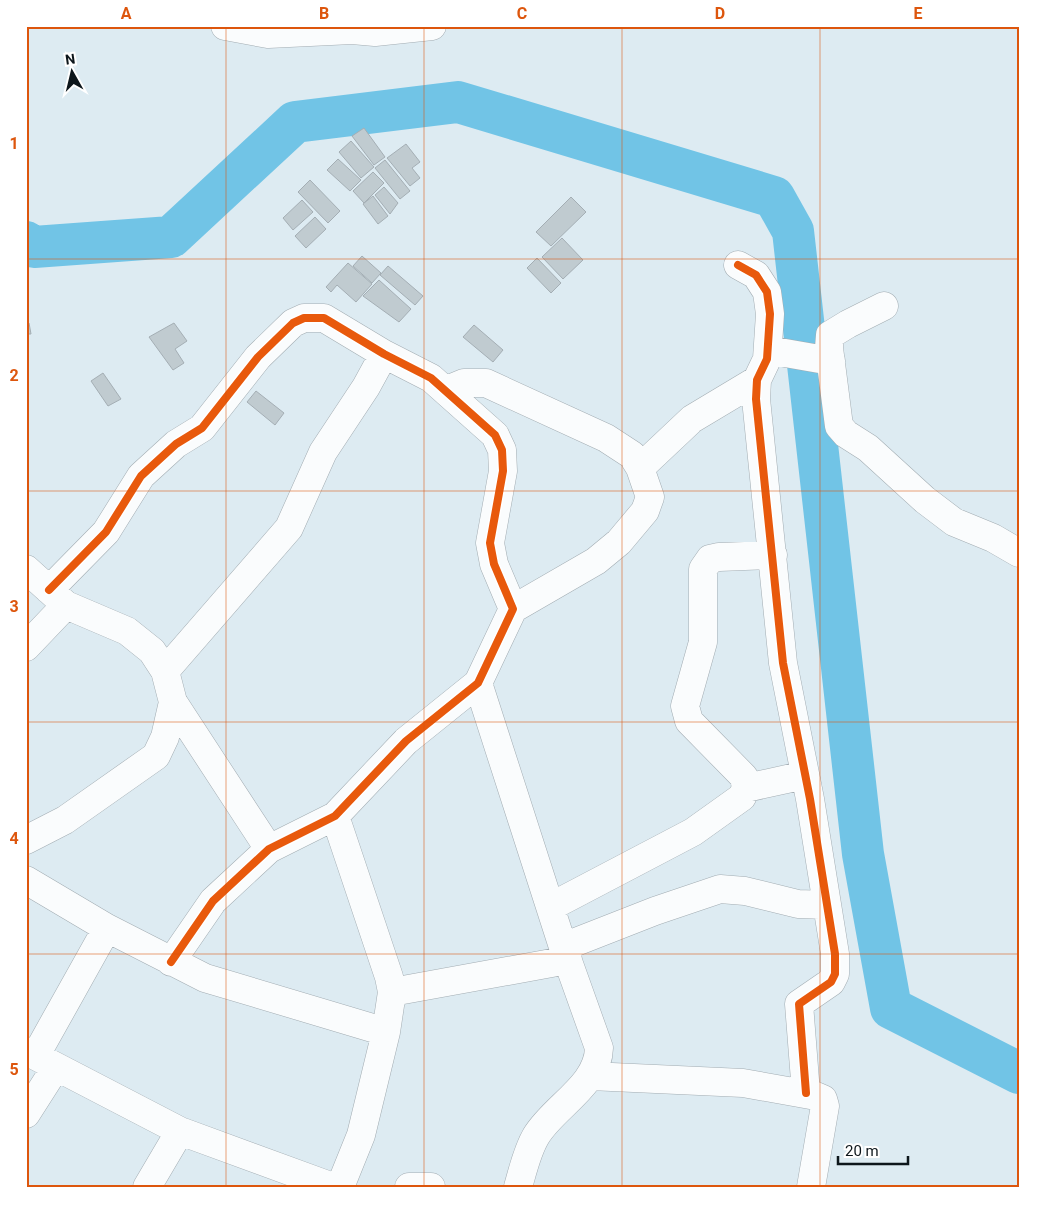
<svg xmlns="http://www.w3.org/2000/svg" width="1045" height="1213" font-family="Roboto,sans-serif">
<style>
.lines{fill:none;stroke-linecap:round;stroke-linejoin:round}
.river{stroke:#71c4e6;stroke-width:42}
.building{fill:#c0cbd0;stroke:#a4aeb4}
.minor-casing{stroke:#a2acb2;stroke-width:29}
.minor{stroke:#fafcfd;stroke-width:28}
.cycleway-casing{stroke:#fff;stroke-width:11}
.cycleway{stroke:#e8590c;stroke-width:8}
.grid{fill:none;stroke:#dd560d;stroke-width:1;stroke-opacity:0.55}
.neatline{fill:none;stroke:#dd560d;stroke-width:2}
.grid-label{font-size:16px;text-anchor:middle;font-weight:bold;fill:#dd560d}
</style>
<rect width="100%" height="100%" fill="#ddebf2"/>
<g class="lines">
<path class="river" d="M 26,242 L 34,247 L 171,237 L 295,122 L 458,102 L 774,197 L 793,231 L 863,854 L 891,1008 L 1019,1073"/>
</g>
<path class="building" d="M 364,128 L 385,157 L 374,165 L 352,136 Z
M 351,141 L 374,167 L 361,178 L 339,152 Z
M 406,144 L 420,162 L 412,168 L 420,178 L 410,186 L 387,158 Z
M 338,159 L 361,180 L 350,191 L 327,170 Z
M 385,160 L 410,191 L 400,199 L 375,168 Z
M 373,172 L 384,183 L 364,203 L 353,191 Z
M 310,180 L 340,211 L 328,223 L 298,192 Z
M 384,187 L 398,203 L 390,214 L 375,195 Z
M 373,196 L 388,216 L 378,224 L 363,204 Z
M 571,197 L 586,212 L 551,246 L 536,232 Z
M 302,200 L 313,212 L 293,230 L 283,218 Z
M 315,217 L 326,229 L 306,248 L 295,236 Z
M 562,238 L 583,260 L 563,279 L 542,257 Z
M 362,256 L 381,273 L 372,283 L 353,266 Z
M 537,258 L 561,283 L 551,293 L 527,268 Z
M 348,263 L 372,284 L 356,302 L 337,285 L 331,292 L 326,287 Z
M 388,266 L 423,296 L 415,305 L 380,275 Z
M 379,280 L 411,309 L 399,322 L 363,296 Z
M 26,322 L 29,323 L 31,334 L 26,334 Z
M 174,323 L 187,341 L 175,349 L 184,363 L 173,370 L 149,337 Z
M 474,325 L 503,350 L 493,362 L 463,337 Z
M 103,373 L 121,399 L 108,406 L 91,381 Z
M 256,391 L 284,413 L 275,425 L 247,402 Z"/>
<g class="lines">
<defs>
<path id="minor" d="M 225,26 L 268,34 L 352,30 L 375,32 L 432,26
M 738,265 L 756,275 L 767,292 L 770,314 L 767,359 L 757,380 L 756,399 L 783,663 L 810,799 L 835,954 L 835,974 L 831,982 L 799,1004 L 806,1093
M 884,306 L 848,324 L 830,335 L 829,348 L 839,426 L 846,434 L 868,448 L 925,500 L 954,522 L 993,538 L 1019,553
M 768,350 L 831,361
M 447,390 L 464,383 L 486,383 L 606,438 L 632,455 L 640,468 L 650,497 L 645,511 L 619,542 L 596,561 L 513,609
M 640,468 L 692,419 L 757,380
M 26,569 L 66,605 L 127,631 L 152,651 L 165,671 L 173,702 L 165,737 L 156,756 L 65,820 L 26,840
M 49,590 L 106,532 L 141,476 L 176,444 L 202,428 L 258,357 L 293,323 L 304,318 L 324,318 L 384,354 L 431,378 L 495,435 L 502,450 L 503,471 L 490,543 L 494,564 L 513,609 L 478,683 L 406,741 L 335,816 L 269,849 L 213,901 L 171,962
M 26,647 L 66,605
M 165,671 L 289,528 L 323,452 L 366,387 L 384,354
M 478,683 L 563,947 L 599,1048 C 598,1086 554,1106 536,1136 C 527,1151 523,1170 518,1187
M 173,702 L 269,849
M 746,788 L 805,775
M 335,816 L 389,977 L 392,992 L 386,1032 L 361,1135 L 340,1187
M 26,880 L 107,928 L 205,978 L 386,1032
M 552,906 L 693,832 L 742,797 L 746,788 L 744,777 L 689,721 L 685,706 L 703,642 L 703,569 L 710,559 L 719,557 L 773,555
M 563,947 L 655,911 L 720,889 L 745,891 L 798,904 L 827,905
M 392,992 L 568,960
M 26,1051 L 180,1131 L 333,1187
M 36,1055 L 107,928
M 590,1076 L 743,1083 L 816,1096 L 823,1099 L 825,1106 L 811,1187
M 26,1114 L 56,1067
M 147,1187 L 180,1131
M 409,1187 L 431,1187"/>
</defs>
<use href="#minor" class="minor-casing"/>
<use href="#minor" class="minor"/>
<defs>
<path id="cycleway" d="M 738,265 L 756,275 L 767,292 L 770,314 L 767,359 L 757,380 L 756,399 L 783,663 L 810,799 L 835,954 L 835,974 L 831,982 L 799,1004 L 806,1093
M 49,590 L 106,532 L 141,476 L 176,444 L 202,428 L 258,357 L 293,323 L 304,318 L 324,318 L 384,354 L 431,378 L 495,435 L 502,450 L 503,471 L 490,543 L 494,564 L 513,609 L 478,683 L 406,741 L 335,816 L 269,849 L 213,901 L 171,962"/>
</defs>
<use href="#cycleway" class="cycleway-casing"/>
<use href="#cycleway" class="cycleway"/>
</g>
<path class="grid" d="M 226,26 L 226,1187M 424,26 L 424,1187M 622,26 L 622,1187M 820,26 L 820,1187M 26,259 L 1019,259M 26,491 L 1019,491M 26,722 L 1019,722M 26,954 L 1019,954"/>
<rect width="1045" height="1213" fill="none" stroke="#ffffff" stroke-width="55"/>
<g transform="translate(72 72) rotate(352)" stroke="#ffffff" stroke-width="4" paint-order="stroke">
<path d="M0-4L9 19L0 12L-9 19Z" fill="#0d161b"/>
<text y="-8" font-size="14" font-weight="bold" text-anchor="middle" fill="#0d161b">N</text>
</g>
<path d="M838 1156v8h70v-8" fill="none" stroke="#0d161b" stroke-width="2.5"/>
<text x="845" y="1156" font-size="15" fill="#0d161b" stroke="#ffffff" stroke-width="4" paint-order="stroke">20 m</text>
<rect x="28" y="28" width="990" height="1158" class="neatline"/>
<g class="grid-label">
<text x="126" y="19">A</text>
<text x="324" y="19">B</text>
<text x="522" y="19">C</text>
<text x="720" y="19">D</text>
<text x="918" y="19">E</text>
<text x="14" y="149">1</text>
<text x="14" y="381">2</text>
<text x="14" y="612">3</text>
<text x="14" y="844">4</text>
<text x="14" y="1075">5</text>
</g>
</svg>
